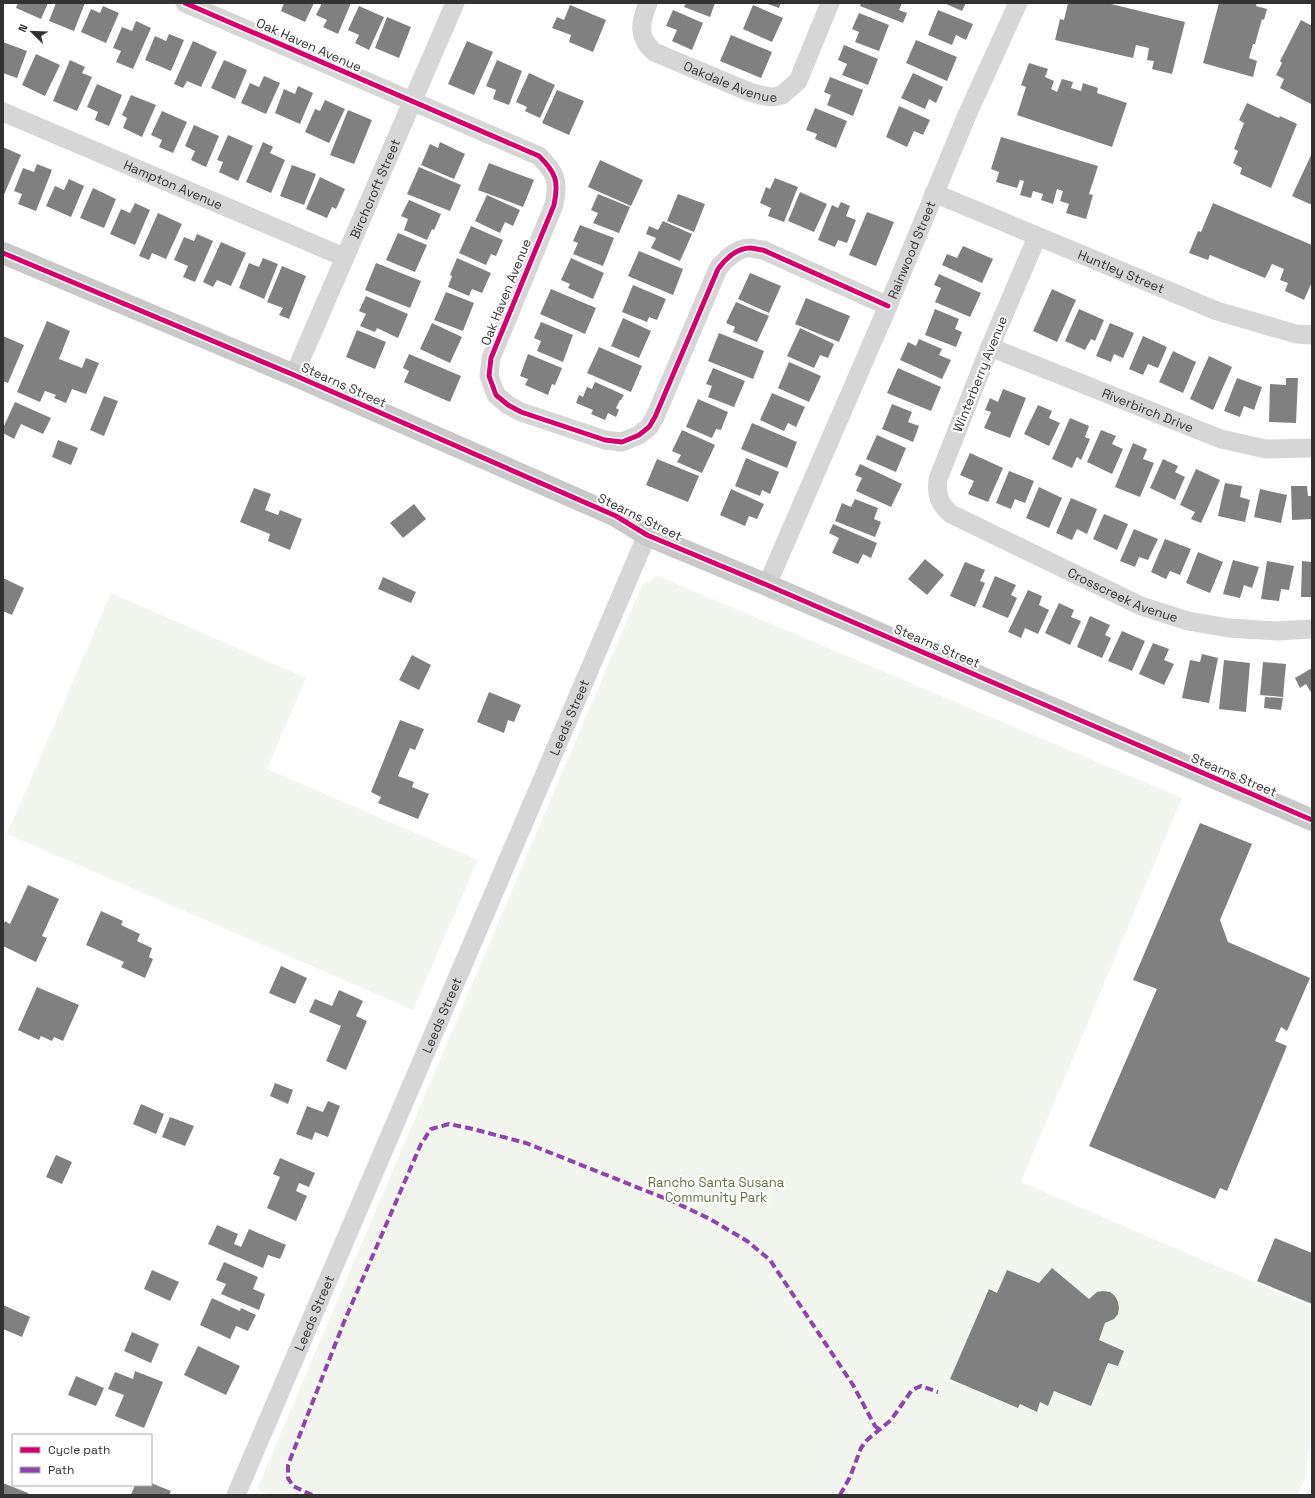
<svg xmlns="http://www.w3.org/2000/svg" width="1315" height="1498" font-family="'Space Grotesk',sans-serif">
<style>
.green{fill:#f3f6ee}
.building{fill:#808080}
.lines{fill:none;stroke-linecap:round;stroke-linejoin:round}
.minor{stroke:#d6d6d6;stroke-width:19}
.major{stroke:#c9c9c9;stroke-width:22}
.quiet{stroke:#8e44ad;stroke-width:4;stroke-dasharray:8 4;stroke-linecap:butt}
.cycleway-casing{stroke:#fff;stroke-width:8}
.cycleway{stroke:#d6006c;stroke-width:5}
.labels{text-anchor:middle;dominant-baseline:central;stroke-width:4;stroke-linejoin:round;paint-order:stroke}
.street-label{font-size:13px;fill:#323232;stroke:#fff}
.park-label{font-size:13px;fill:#5c713c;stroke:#fff}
</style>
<rect width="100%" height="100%" fill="#fff"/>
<path class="green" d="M 658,576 L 1182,798 L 1021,1182 L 1312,1307 L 1312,1443 L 1309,1452 L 1306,1476 L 1298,1495 L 271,1495 L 257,1489 L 642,585 Z
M 111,593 L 306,678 L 267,769 L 478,860 L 413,1010 L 7,834 Z"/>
<path class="building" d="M 18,3 L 48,3 L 41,19 L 16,8 Z
M 56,3 L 85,3 L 74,31 L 49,21 Z
M 284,3 L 314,3 L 305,22 L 281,11 Z
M 322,3 L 351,3 L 338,34 L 323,27 L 327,20 L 316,15 Z
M 686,3 L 715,3 L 710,17 L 684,7 Z
M 765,3 L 781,3 L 779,8 Z
M 861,3 L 902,3 L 899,10 L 907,13 L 903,23 L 860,6 Z
M 944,3 L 966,3 L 962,11 Z
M 1068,3 L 1107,3 L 1185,22 L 1172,74 L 1152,69 L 1154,61 L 1147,60 L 1149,48 L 1136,45 L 1133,58 L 1055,40 L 1060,19 L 1064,20 Z
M 1219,3 L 1257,3 L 1256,6 L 1267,9 L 1264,20 L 1262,19 L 1255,44 L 1253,44 L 1249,58 L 1257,61 L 1253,77 L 1203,63 Z
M 570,5 L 606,20 L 593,52 L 569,42 L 571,35 L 552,28 L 557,17 L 564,20 Z
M 753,5 L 783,18 L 772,42 L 743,29 Z
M 103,6 L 119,13 L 106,43 L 81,32 L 91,9 L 100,13 Z
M 359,6 L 384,17 L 369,50 L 355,43 L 359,35 L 348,30 Z
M 673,10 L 703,23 L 692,50 L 672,41 L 677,30 L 666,26 Z
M 938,10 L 973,24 L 966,40 L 956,35 L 952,45 L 928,35 Z
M 859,13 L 889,25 L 879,51 L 855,42 L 859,32 L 852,29 Z
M 387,17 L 411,27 L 399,58 L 375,48 Z
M 1301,20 L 1312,26 L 1312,102 L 1311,104 L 1280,88 L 1284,79 L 1276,75 L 1282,63 L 1280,61 Z
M 136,21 L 151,28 L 133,69 L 116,62 L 121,51 L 113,48 L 122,27 L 132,31 Z
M 169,34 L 184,40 L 171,71 L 145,60 L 155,36 L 166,41 Z
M 731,35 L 772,52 L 761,78 L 720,61 Z
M 916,40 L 957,57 L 947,81 L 906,63 Z
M 193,41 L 217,52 L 201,87 L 187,81 L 183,88 L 174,84 Z
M 467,41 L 493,52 L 474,95 L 448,84 Z
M 3,42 L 27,51 L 17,78 L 3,73 Z
M 844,45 L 878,59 L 868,85 L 842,75 L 847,64 L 838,60 Z
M 36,54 L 60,65 L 45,96 L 22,85 Z
M 70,60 L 85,67 L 82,73 L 92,77 L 77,111 L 53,101 Z
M 224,60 L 247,70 L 235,99 L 211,88 Z
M 497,60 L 522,71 L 509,105 L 493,99 L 496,90 L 486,86 Z
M 1029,63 L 1048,69 L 1045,77 L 1054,81 L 1051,89 L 1057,92 L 1062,79 L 1073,82 L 1071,88 L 1081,91 L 1083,83 L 1098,88 L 1097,93 L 1127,103 L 1112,147 L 1017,115 L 1026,87 L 1021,85 Z
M 529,73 L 555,85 L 540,118 L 525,111 L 527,107 L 516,102 Z
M 913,73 L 943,87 L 936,103 L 929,99 L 925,109 L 901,98 Z
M 264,76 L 280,83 L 266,114 L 241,103 L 250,83 L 259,87 Z
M 830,77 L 863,90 L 853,116 L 827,105 L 831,95 L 824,92 Z
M 97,84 L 122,95 L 109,126 L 95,120 L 98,112 L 87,107 Z
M 298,86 L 313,93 L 300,124 L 275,113 L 284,89 L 295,94 Z
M 557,90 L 584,101 L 569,135 L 542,123 Z
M 131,95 L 156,105 L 142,137 L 123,128 L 127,118 L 122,115 Z
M 325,100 L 345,109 L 329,143 L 305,132 L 315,109 L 320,111 Z
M 1247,103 L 1279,118 L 1280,116 L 1297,124 L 1271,188 L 1240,174 L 1242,168 L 1233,163 L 1238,151 L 1234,149 L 1244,123 L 1239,120 Z
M 899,106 L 930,120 L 923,135 L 914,131 L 907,147 L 886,137 Z
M 815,108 L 847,121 L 836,148 L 815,139 L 817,134 L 806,130 Z
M 348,110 L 372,120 L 354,164 L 330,155 Z
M 162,111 L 187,122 L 173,153 L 159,147 L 162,140 L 151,135 Z
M 194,125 L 219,136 L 206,167 L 191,160 L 195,151 L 185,146 Z
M 228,135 L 253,146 L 238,181 L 219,172 L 223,162 L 217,160 Z
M 1001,137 L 1098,166 L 1089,194 L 1093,195 L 1086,219 L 1066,213 L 1069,204 L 1060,201 L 1063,191 L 1057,189 L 1053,204 L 1041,200 L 1043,194 L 1033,191 L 1031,198 L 1020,195 L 1024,181 L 1020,180 L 1017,188 L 996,182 L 999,172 L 991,169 Z
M 263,142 L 273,147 L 270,153 L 285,160 L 271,193 L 246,182 Z
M 440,142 L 465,154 L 454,179 L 421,165 L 430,144 L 438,148 Z
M 3,147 L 21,155 L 3,197 Z
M 1312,153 L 1312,205 L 1292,196 Z
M 600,160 L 643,180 L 631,206 L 588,187 Z
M 489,163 L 534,180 L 523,207 L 478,190 Z
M 37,164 L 52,170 L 36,211 L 18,204 L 22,194 L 14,191 L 23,168 L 34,172 Z
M 292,165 L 316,174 L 304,205 L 280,196 Z
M 419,167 L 461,185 L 450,211 L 407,194 Z
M 320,177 L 345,189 L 336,209 L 332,207 L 327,218 L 306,209 Z
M 775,178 L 798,187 L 784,222 L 768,216 L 771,208 L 760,203 L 766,187 L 770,189 Z
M 69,179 L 84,186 L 71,217 L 46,206 L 55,186 L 64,190 Z
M 93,188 L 116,199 L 104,228 L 80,218 Z
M 800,192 L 827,204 L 814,232 L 788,221 Z
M 598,194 L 630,207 L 619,233 L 593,223 L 598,213 L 591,210 Z
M 678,194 L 705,204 L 694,232 L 667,221 Z
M 487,195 L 520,210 L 513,226 L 505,222 L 500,233 L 475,221 Z
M 409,200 L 441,214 L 434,230 L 432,229 L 427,240 L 404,230 L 408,219 L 401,216 Z
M 841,202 L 850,206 L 846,216 L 856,220 L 847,243 L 838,240 L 835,247 L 818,240 L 832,205 L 838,208 Z
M 135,203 L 150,210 L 135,245 L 110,234 L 121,209 L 130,213 Z
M 1213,203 L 1312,245 L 1312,282 L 1304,300 L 1285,291 L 1288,283 L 1280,280 L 1284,269 L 1272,264 L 1265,278 L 1210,255 L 1208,260 L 1189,253 L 1198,231 L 1201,232 Z
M 867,212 L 894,222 L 876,266 L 849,255 Z
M 158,213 L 182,224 L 166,259 L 152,253 L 149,260 L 139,256 Z
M 663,221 L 692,234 L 680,261 L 651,248 L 656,238 L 646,234 L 649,226 L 658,230 Z
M 580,225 L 614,238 L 603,266 L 573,254 L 578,243 L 573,241 Z
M 471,226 L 503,240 L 496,256 L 491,254 L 486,265 L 459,253 Z
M 398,233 L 427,245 L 415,272 L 386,260 Z
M 197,234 L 213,241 L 195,282 L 183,277 L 188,266 L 174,260 L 184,237 L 194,241 Z
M 221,242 L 246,253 L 231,286 L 217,280 L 213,287 L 203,282 Z
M 963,246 L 993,259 L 982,283 L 942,265 L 947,254 L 957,258 Z
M 639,251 L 683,269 L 673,295 L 628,276 Z
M 263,258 L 278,264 L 264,299 L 239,288 L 249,263 L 259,267 Z
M 457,258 L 491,273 L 482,293 L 472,289 L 469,296 L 448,287 L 452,276 L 450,275 Z
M 571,258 L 604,273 L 593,299 L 568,288 L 570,284 L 561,280 Z
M 376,263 L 421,281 L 410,308 L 365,290 Z
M 282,266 L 306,276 L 289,319 L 279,315 L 283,308 L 267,302 Z
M 750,273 L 781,286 L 769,313 L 738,299 Z
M 939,274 L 981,293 L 970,317 L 935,302 L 941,288 L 934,285 Z
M 633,285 L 666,299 L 657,320 L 649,317 L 647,322 L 622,312 Z
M 551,289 L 596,308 L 585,334 L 540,314 Z
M 1052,289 L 1076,300 L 1057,342 L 1033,331 Z
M 446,292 L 474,303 L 463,331 L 434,320 Z
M 366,296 L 408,314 L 398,338 L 377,328 L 375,332 L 360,326 L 366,314 L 359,311 Z
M 806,298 L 850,316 L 839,342 L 795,324 Z
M 736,302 L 769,316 L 757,342 L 733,332 L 735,327 L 726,323 Z
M 935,309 L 959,319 L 955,329 L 962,332 L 956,347 L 925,335 Z
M 1079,309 L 1104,320 L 1095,341 L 1091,339 L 1085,350 L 1065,341 Z
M 623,318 L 651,331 L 639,358 L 611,346 Z
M 47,321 L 70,331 L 59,359 L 82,368 L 86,358 L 99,363 L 86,394 L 72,389 L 66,403 L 54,398 L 56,395 L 45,391 L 40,402 L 17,392 Z
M 541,322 L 573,335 L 563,362 L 537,351 L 541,341 L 534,338 Z
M 432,323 L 462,337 L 450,363 L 420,349 Z
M 1110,323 L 1134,333 L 1123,358 L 1114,354 L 1111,362 L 1096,356 Z
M 800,328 L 834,344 L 828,358 L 820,355 L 814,368 L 787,356 Z
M 357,330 L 386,342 L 375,369 L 346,357 Z
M 719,333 L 764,351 L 753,379 L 708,361 Z
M 3,336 L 24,345 L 8,383 L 3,381 Z
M 1143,336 L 1167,347 L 1158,368 L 1148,364 L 1143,375 L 1129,369 Z
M 919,339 L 942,349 L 939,355 L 951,360 L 942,379 L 900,360 L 908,342 L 916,346 Z
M 599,347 L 642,366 L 631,392 L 587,373 Z
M 1173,351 L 1196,362 L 1183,393 L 1159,382 Z
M 409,354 L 461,376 L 450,402 L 404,382 L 409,371 L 403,368 Z
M 528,354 L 562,368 L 555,385 L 552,384 L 548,395 L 525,385 L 528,379 L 520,376 Z
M 1209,356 L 1232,367 L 1213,410 L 1190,399 Z
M 789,362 L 821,376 L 809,402 L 778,388 Z
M 713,368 L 745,381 L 734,407 L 708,397 L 712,386 L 706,384 Z
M 898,368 L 941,387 L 931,411 L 887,393 Z
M 1237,378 L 1262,387 L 1254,410 L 1244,406 L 1240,417 L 1224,411 Z
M 1286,378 L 1298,378 L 1296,423 L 1269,422 L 1270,384 L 1286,385 Z
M 595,382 L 624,395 L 621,400 L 620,400 L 616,408 L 619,410 L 616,417 L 608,413 L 605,420 L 591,414 L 593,410 L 576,403 L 579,395 L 583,397 L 587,387 L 592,389 Z
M 1003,389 L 1026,398 L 1010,438 L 984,428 L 991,412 L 985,410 L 990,398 L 998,402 Z
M 772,393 L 805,407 L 796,427 L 788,423 L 784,431 L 760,420 Z
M 104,396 L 118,401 L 104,436 L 90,430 Z
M 698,399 L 728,412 L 721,430 L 716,429 L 712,438 L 686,427 Z
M 15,402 L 51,418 L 43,434 L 21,424 L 14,439 L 3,433 L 3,428 Z
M 892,404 L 912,412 L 908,422 L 919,426 L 913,442 L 882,429 Z
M 1038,405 L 1052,411 L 1049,418 L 1060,423 L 1049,446 L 1024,434 Z
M 1070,418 L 1089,426 L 1085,437 L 1090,439 L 1081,460 L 1077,457 L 1072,468 L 1052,459 Z
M 752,423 L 797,442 L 787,468 L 741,449 Z
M 682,430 L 715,445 L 702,473 L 677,462 L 681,455 L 672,451 Z
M 1101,430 L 1116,436 L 1112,444 L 1123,449 L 1112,474 L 1087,462 Z
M 877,435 L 906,448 L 896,472 L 866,459 Z
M 58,440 L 78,448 L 71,465 L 52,457 Z
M 1133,443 L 1147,449 L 1143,459 L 1154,463 L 1140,497 L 1115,487 Z
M 970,453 L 1003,468 L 988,502 L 968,494 L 974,481 L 960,475 Z
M 746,458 L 779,472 L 770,494 L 762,490 L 760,496 L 735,486 Z
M 657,459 L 699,476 L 688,502 L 646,485 Z
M 1163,459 L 1178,466 L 1175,472 L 1185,477 L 1175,500 L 1150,488 Z
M 860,464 L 902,484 L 891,507 L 856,491 L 862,478 L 855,475 Z
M 1196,469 L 1220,480 L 1201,523 L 1191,519 L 1195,512 L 1180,505 Z
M 1009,471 L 1034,481 L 1025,503 L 1015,499 L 1011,509 L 996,503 Z
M 1225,483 L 1242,486 L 1240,497 L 1250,500 L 1245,522 L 1218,516 Z
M 1291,486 L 1307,486 L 1308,496 L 1312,496 L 1312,519 L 1292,520 Z
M 1039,487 L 1062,498 L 1049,528 L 1026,518 Z
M 254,488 L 271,494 L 265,510 L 278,515 L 280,510 L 302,519 L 290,550 L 268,541 L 270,534 L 240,522 Z
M 731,489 L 764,504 L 757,519 L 749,516 L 745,526 L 720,515 Z
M 1260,489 L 1287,495 L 1281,523 L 1254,517 Z
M 1071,498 L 1097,509 L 1087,534 L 1077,529 L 1072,540 L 1056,533 Z
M 855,499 L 878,508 L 874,519 L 881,522 L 875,537 L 835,521 L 842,503 L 851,507 Z
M 414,504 L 426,519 L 403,538 L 390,523 Z
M 1104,514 L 1128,524 L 1117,550 L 1093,539 Z
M 833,524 L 877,543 L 871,558 L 863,554 L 858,564 L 832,553 L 839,538 L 829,533 Z
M 1134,529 L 1158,539 L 1148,560 L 1139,557 L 1135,567 L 1120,561 Z
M 1165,539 L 1191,549 L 1180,575 L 1170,571 L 1166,579 L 1151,572 Z
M 1198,552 L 1223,562 L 1210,593 L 1186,583 Z
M 925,559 L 944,575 L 927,595 L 908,579 Z
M 1233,560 L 1259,567 L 1252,588 L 1244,585 L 1240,598 L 1223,594 Z
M 1267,561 L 1294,566 L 1289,590 L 1281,589 L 1279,601 L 1261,599 Z
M 1302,561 L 1312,562 L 1312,597 L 1301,597 Z
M 965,562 L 985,570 L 980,581 L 985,583 L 975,607 L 950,596 Z
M 995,576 L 1016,585 L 1011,595 L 1017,598 L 1008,618 L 982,607 Z
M 383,577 L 416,592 L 411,603 L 378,589 Z
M 3,578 L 24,588 L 12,615 L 3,611 Z
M 1028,590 L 1042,596 L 1039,605 L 1049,610 L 1038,634 L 1025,628 L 1021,638 L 1008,632 Z
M 1059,603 L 1074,610 L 1071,617 L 1081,621 L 1070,645 L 1045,633 Z
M 1090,616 L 1110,625 L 1105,635 L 1111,638 L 1102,658 L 1077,647 Z
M 1122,631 L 1145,641 L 1132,671 L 1108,661 Z
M 1153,643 L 1169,649 L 1164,660 L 1174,664 L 1164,685 L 1139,674 Z
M 1202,654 L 1218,658 L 1209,703 L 1182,698 L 1190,660 L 1200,662 Z
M 412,655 L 431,665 L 419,690 L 399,680 Z
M 1224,660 L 1250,663 L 1246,712 L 1219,709 Z
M 1263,662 L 1286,664 L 1283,697 L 1260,695 Z
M 1312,668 L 1312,694 L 1306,684 L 1300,688 L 1295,678 Z
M 489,692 L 521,705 L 514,722 L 508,720 L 504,733 L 477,722 Z
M 1265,697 L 1283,698 L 1281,710 L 1264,708 Z
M 400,720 L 424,729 L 415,750 L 410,748 L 398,776 L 414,782 L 412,787 L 429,794 L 418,819 L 378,803 L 381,797 L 371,792 Z
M 1200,823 L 1252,844 L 1220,920 L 1228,942 L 1310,978 L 1287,1031 L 1281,1027 L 1275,1041 L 1287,1046 L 1227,1191 L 1220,1188 L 1215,1199 L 1089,1146 L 1157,989 L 1133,980 Z
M 28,885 L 59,899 L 42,936 L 47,938 L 36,962 L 3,946 L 3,925 L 5,921 L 10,924 Z
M 101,911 L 123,921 L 121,925 L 140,934 L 137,941 L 152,948 L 149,957 L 153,959 L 145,978 L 121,967 L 124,962 L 86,945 Z
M 281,966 L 307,978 L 295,1004 L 269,993 Z
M 37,987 L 79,1005 L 63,1041 L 54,1037 L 52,1041 L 41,1036 L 39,1040 L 18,1030 Z
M 339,990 L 363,1001 L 356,1016 L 367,1021 L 346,1070 L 326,1061 L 341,1026 L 309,1012 L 315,999 L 332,1006 Z
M 275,1083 L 293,1090 L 288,1104 L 270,1096 Z
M 328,1101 L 340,1106 L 328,1137 L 315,1132 L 312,1140 L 296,1134 L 307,1106 L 323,1112 Z
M 141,1104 L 164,1114 L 156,1134 L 133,1124 Z
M 170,1117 L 194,1126 L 185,1146 L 162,1137 Z
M 56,1155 L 72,1162 L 62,1184 L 46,1177 Z
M 280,1158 L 315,1173 L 309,1187 L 299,1183 L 296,1191 L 307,1196 L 296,1221 L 267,1208 L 280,1177 L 273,1174 Z
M 217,1225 L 238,1234 L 234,1244 L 241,1247 L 249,1229 L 286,1245 L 280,1259 L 268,1255 L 263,1268 L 208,1244 Z
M 1275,1238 L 1312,1253 L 1312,1304 L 1257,1281 Z
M 224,1262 L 258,1277 L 253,1289 L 265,1294 L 259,1310 L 221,1294 L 226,1284 L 216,1280 Z
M 1052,1268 L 1089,1299 L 1097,1292 L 1103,1291 L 1110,1292 L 1115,1296 L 1118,1302 L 1119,1308 L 1118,1314 L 1114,1319 L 1105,1323 L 1099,1340 L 1124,1351 L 1118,1366 L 1108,1363 L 1091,1406 L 1054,1391 L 1048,1406 L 1040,1402 L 1037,1412 L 1020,1404 L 1018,1408 L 950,1379 L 989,1289 L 997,1293 L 1007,1270 L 1039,1283 Z
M 152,1270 L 179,1282 L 170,1301 L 144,1289 Z
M 212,1298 L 240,1311 L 241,1308 L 256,1315 L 248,1331 L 236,1326 L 230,1339 L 200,1325 Z
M 3,1305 L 30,1317 L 22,1337 L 3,1329 Z
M 132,1332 L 159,1344 L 151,1363 L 124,1351 Z
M 198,1346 L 240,1366 L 226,1395 L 184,1375 Z
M 135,1371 L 163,1382 L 144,1428 L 115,1416 L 124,1395 L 108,1389 L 115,1372 L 133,1379 Z
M 76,1376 L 104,1388 L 96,1406 L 68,1395 Z
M 3,1483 L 28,1493 L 28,1495 L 3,1495 Z
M 151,1483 L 171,1491 L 169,1495 L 131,1495 L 135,1485 L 151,1485 Z"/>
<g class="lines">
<g class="minor">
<path d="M 185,3 L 539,156 C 556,173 559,181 554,205 L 491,358 L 489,376 L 496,395 L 508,405 L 521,412 L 605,440 L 622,442 L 639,435 L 649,427 L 655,417 L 718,269 C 725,259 737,248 750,248 C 754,248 759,250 763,250 L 888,306"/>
<path id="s1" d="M 648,3 C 640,23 637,36 654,52 L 747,91 L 760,95 L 772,97 L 782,95 L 798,81 L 830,3"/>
<path id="s2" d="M 3,112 L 344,257"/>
<path id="s3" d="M 934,193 L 1217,311 L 1296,334 L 1312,335"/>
<path id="s4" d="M 1037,237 L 990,347 L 938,479 C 936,494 939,504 951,514 L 1141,606 L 1188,621 L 1229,628 L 1277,631 L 1312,629"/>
<path id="s5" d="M 990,347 L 1221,439 L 1266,449 L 1312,448"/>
<path id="s6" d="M 294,375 L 455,3"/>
<path id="s7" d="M 767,585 L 888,306 L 967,115 L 1018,3"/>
<path id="s8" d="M 236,1495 L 647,535"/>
</g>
<path class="major" d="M 3,253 L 294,375 L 616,516 L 647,535 L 767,585 L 1312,820"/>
<path class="quiet" d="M 312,1495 L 293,1486 L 288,1478 L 288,1465 L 344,1322 L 421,1144 L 431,1129 L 449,1124 L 473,1129 L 526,1143 L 674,1202 L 710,1219 L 747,1241 L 770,1260 L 853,1385 L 875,1426 L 880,1430
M 840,1495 L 850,1477 L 861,1448 L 867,1440 L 891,1420 L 912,1390 L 921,1386 L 938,1392"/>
<defs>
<path id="cycleway" d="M 185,3 L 539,156 C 556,173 559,181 554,205 L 491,358 L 489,376 L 496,395 L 508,405 L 521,412 L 605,440 L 622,442 L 639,435 L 649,427 L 655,417 L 718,269 C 725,259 737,248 750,248 C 754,248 759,250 763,250 L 888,306
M 3,253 L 294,375 L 616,516 L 647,535 L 767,585 L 1312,820"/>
</defs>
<use href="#cycleway" class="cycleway-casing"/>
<use href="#cycleway" class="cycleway"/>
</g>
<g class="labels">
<g class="street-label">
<text transform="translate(309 45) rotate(24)">Oak Haven Avenue</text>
<text stroke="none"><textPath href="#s1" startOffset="136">Oakdale Avenue</textPath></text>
<text stroke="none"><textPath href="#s2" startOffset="185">Hampton Avenue</textPath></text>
<text stroke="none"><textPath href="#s6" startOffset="203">Birchcroft Street</textPath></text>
<text stroke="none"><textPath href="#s7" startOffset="365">Rainwood Street</textPath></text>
<text stroke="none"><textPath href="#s3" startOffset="203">Huntley Street</textPath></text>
<text transform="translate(506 292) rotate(-68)">Oak Haven Avenue</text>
<text transform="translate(980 374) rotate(-68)">Winterberry Avenue</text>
<text transform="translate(344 385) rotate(24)">Stearns Street</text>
<text stroke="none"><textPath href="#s5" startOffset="170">Riverbirch Drive</textPath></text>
<text transform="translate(640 517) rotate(26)">Stearns Street</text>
<text stroke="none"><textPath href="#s4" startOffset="491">Crosscreek Avenue</textPath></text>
<text transform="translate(937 646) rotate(23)">Stearns Street</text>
<text stroke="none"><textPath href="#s8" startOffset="846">Leeds Street</textPath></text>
<text transform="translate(1234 775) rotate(23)">Stearns Street</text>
<text stroke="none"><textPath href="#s8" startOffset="522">Leeds Street</textPath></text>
<text stroke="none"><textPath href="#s8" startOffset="198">Leeds Street</textPath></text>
</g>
<g class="park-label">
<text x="716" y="1182">Rancho Santa Susana<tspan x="716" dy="15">Community Park</tspan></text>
</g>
</g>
<rect width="1315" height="1498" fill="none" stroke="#323232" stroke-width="8"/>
<rect x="12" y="1434" width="140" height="52" fill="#ffffff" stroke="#adadad"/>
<rect x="20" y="1447" width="20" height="6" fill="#d6006c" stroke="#adadad"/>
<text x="48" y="1454" font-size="12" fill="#323232">Cycle path</text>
<rect x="20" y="1467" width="20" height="6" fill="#8e44ad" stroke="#adadad"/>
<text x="48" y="1474" font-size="12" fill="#323232">Path</text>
<g transform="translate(32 32) rotate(293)" stroke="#ffffff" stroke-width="3" paint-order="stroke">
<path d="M0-3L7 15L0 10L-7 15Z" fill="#323232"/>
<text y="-6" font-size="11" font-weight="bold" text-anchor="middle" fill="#323232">N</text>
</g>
</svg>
